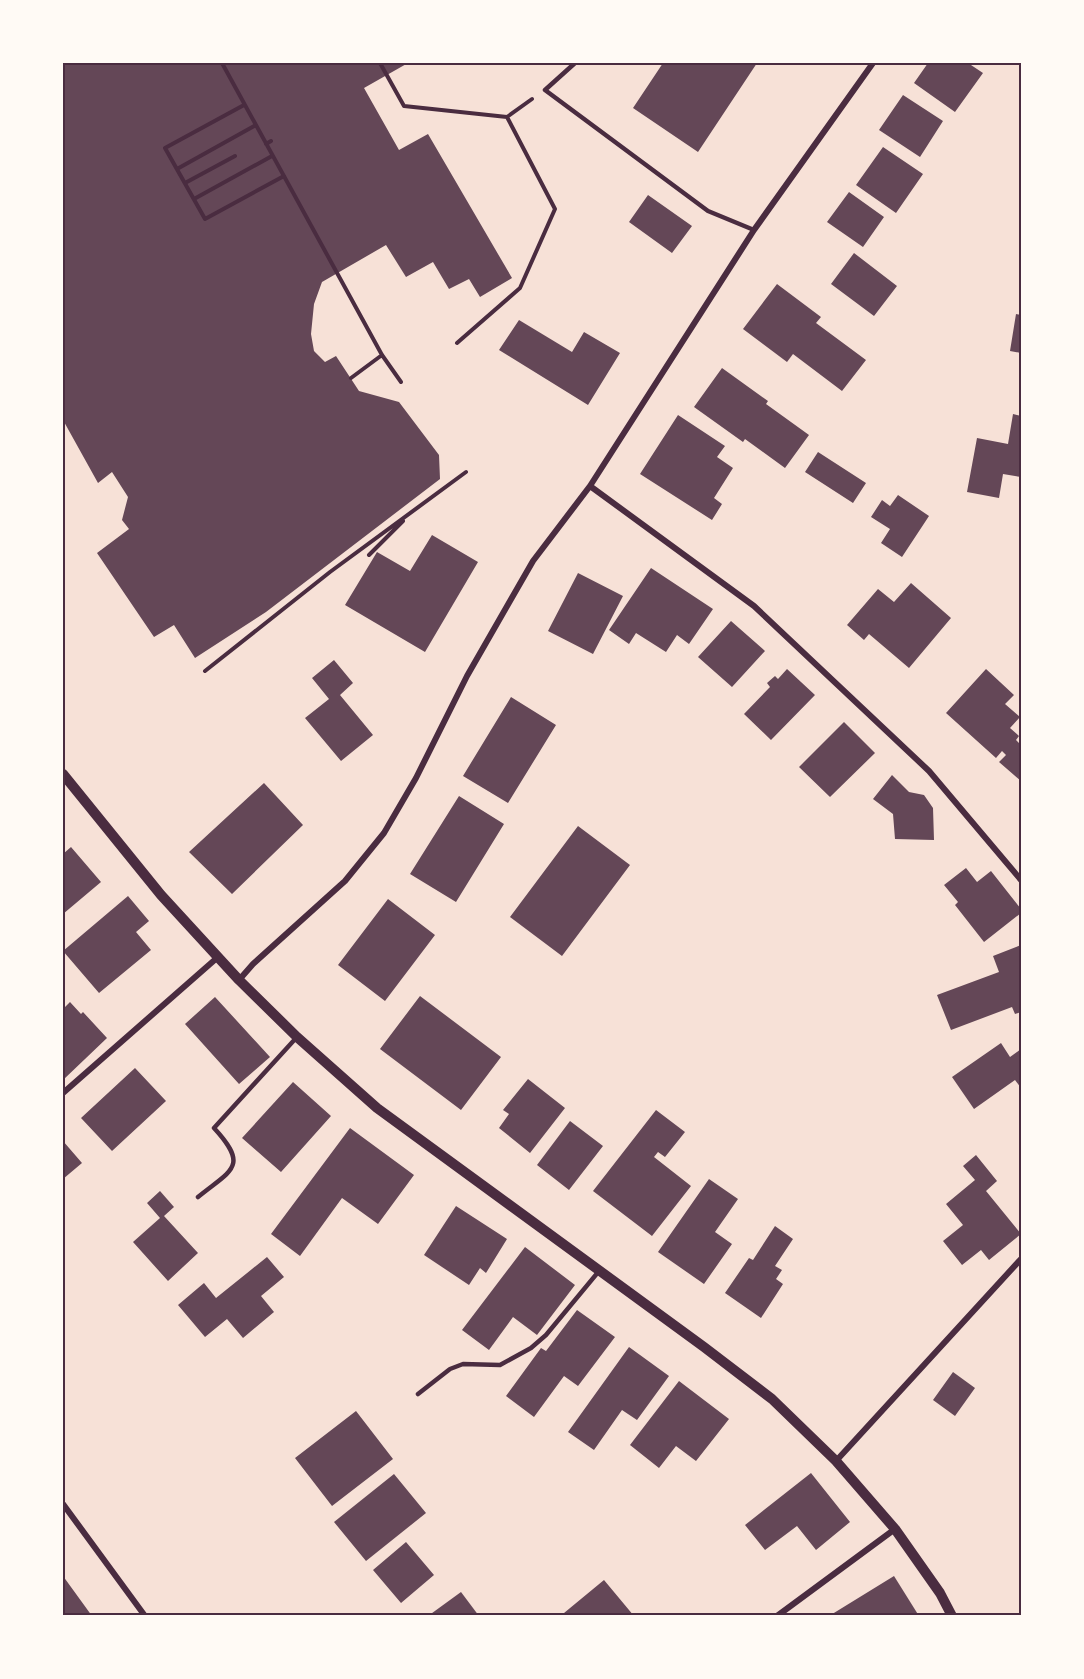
<svg xmlns="http://www.w3.org/2000/svg" width="1084" height="1679" font-family="Lato,sans-serif">
<style>
.building{fill:#644757}
.lines{fill:none;stroke-linecap:round;stroke-linejoin:round}
.path{stroke:#4a2c40;stroke-width:4}
.service{stroke:#4a2c40;stroke-width:4.5}
.minor{stroke:#4a2c40;stroke-width:6}
.tertiary{stroke:#4a2c40;stroke-width:10}
.neatline{fill:none;stroke:#4a2c40;stroke-width:2}
</style>
<rect width="100%" height="100%" fill="#f7e1d7"/>
<path class="building" d="M 63,63 L 408,63 L 364,88 L 399,150 L 428,134 L 512,278 L 480,297 L 469,279 L 449,289 L 433,262 L 406,277 L 386,245 L 322,282 L 314,304 L 311,334 L 314,351 L 325,362 L 336,356 L 359,391 L 399,402 L 439,455 L 440,479 L 266,612 L 195,658 L 174,625 L 154,637 L 97,553 L 129,529 L 122,520 L 128,497 L 112,472 L 98,483 L 63,420 Z
M 663,63 L 757,63 L 698,152 L 633,108 Z
M 928,63 L 968,63 L 983,73 L 955,112 L 914,83 Z
M 903,95 L 943,121 L 920,157 L 879,130 Z
M 883,147 L 923,174 L 896,213 L 856,185 Z
M 849,192 L 884,217 L 863,247 L 827,222 Z
M 648,195 L 692,226 L 672,253 L 629,222 Z
M 854,253 L 897,286 L 874,316 L 831,284 Z
M 777,284 L 821,317 L 816,323 L 866,360 L 842,391 L 793,354 L 787,362 L 743,329 Z
M 1016,314 L 1021,315 L 1021,353 L 1010,351 Z
M 519,320 L 572,352 L 584,332 L 620,353 L 588,405 L 499,350 Z
M 722,368 L 768,401 L 766,404 L 809,435 L 785,468 L 745,439 L 743,442 L 694,407 Z
M 1013,414 L 1021,416 L 1021,477 L 1003,474 L 999,498 L 967,492 L 977,438 L 1008,444 Z
M 678,415 L 725,446 L 717,457 L 733,468 L 714,498 L 722,504 L 712,520 L 640,474 Z
M 818,452 L 866,483 L 853,503 L 805,472 Z
M 898,495 L 929,516 L 902,557 L 881,543 L 890,529 L 871,517 L 882,500 L 890,506 Z
M 432,535 L 478,562 L 425,652 L 345,605 L 377,552 L 410,571 Z
M 651,568 L 713,609 L 689,644 L 677,635 L 666,652 L 636,633 L 629,644 L 609,630 Z
M 578,573 L 623,596 L 593,654 L 548,631 Z
M 911,583 L 951,618 L 909,668 L 869,634 L 864,640 L 847,625 L 878,589 L 894,602 Z
M 731,621 L 765,651 L 732,687 L 698,657 Z
M 334,660 L 353,683 L 340,695 L 373,735 L 341,761 L 305,718 L 329,699 L 312,678 Z
M 787,669 L 815,695 L 771,740 L 744,714 L 770,687 L 767,683 L 775,676 L 778,679 Z
M 986,669 L 1014,695 L 1005,704 L 1020,717 L 1010,728 L 1019,736 L 1016,740 L 1021,745 L 1021,781 L 999,762 L 1006,755 L 1002,751 L 996,758 L 946,713 Z
M 511,697 L 556,725 L 508,803 L 463,776 Z
M 844,722 L 875,753 L 830,797 L 799,767 Z
M 892,775 L 909,792 L 924,795 L 933,808 L 934,840 L 895,839 L 893,814 L 873,799 Z
M 264,783 L 303,825 L 232,894 L 189,852 Z
M 459,796 L 504,824 L 456,902 L 410,874 Z
M 578,826 L 630,865 L 562,956 L 510,917 Z
M 71,847 L 101,882 L 63,914 L 63,854 Z
M 966,868 L 977,882 L 991,871 L 1021,909 L 1021,913 L 984,942 L 955,905 L 958,902 L 944,885 Z
M 128,896 L 149,921 L 136,932 L 151,950 L 99,993 L 63,951 Z
M 388,899 L 435,935 L 385,1001 L 338,965 Z
M 1021,945 L 1021,1012 L 1015,1014 L 1012,1007 L 951,1030 L 937,995 L 999,972 L 993,956 Z
M 420,996 L 501,1057 L 461,1110 L 380,1049 Z
M 215,997 L 270,1057 L 239,1084 L 185,1024 Z
M 70,1002 L 81,1014 L 83,1012 L 107,1038 L 63,1080 L 63,1009 Z
M 1001,1043 L 1010,1057 L 1021,1049 L 1021,1088 L 1015,1080 L 974,1109 L 952,1077 Z
M 135,1068 L 166,1101 L 112,1151 L 81,1118 Z
M 528,1079 L 565,1108 L 530,1153 L 499,1128 L 509,1114 L 503,1110 Z
M 293,1082 L 331,1116 L 281,1172 L 242,1138 Z
M 656,1110 L 685,1132 L 665,1157 L 658,1152 L 654,1157 L 691,1186 L 652,1236 L 593,1191 Z
M 570,1121 L 603,1146 L 569,1190 L 537,1165 Z
M 350,1128 L 414,1175 L 378,1224 L 342,1198 L 300,1256 L 271,1234 Z
M 63,1141 L 82,1163 L 63,1179 Z
M 976,1155 L 997,1181 L 986,1191 L 1021,1234 L 989,1260 L 981,1250 L 962,1265 L 943,1241 L 963,1225 L 946,1204 L 975,1180 L 963,1166 Z
M 709,1179 L 738,1199 L 715,1232 L 732,1244 L 704,1284 L 658,1252 Z
M 160,1191 L 174,1207 L 164,1216 L 198,1253 L 168,1281 L 133,1242 L 160,1218 L 147,1203 Z
M 456,1206 L 507,1239 L 486,1273 L 480,1268 L 469,1285 L 424,1255 Z
M 775,1226 L 793,1239 L 775,1266 L 782,1270 L 776,1279 L 783,1284 L 761,1318 L 725,1293 L 749,1258 L 753,1260 Z
M 525,1247 L 575,1285 L 537,1335 L 513,1317 L 489,1350 L 462,1330 Z
M 267,1257 L 284,1277 L 261,1296 L 274,1312 L 243,1338 L 227,1319 L 205,1337 L 178,1305 L 204,1283 L 216,1298 Z
M 577,1310 L 615,1337 L 578,1386 L 564,1376 L 534,1417 L 506,1396 L 541,1348 L 546,1351 Z
M 629,1347 L 669,1376 L 637,1420 L 622,1410 L 594,1450 L 568,1432 Z
M 953,1372 L 975,1388 L 955,1416 L 933,1400 Z
M 679,1381 L 729,1419 L 696,1461 L 676,1446 L 659,1468 L 630,1445 Z
M 356,1411 L 393,1459 L 332,1506 L 295,1458 Z
M 811,1473 L 850,1522 L 816,1550 L 797,1526 L 765,1550 L 745,1525 Z
M 394,1474 L 426,1513 L 366,1561 L 334,1522 Z
M 406,1542 L 434,1575 L 401,1603 L 373,1570 Z
M 63,1576 L 92,1616 L 63,1616 Z
M 894,1576 L 919,1616 L 829,1616 Z
M 604,1580 L 634,1616 L 567,1616 L 564,1613 Z
M 461,1592 L 479,1616 L 428,1616 Z"/>
<g class="lines">
<path class="path" d="M 222,63 L 382,355 L 401,382
M 380,63 L 404,106 L 507,117
M 244,105 L 165,148 L 205,219 L 284,176
M 266,144 L 271,141
M 177,169 L 256,125
M 185,183 L 235,156
M 194,199 L 272,156
M 457,343 L 520,288 L 555,209 L 507,117 L 532,99
M 351,378 L 382,355
M 369,555 L 403,521
M 205,671 L 330,572 L 466,472"/>
<path class="service" d="M 575,63 L 545,90 L 708,211 L 754,230
M 198,1197 C 231,1170 250,1167 214,1128 L 297,1037
M 418,1394 L 450,1369 L 463,1364 L 500,1365 L 531,1348 L 546,1335 L 599,1271"/>
<path class="minor" d="M 590,486 L 754,606 L 929,771 L 1021,880
M 239,980 L 253,964 L 345,881 L 384,833 L 416,778 L 467,676 L 533,561 L 590,486 L 754,230 L 873,63
M 63,1093 L 218,957
M 836,1461 L 1021,1259
M 63,1504 L 145,1616
M 777,1616 L 895,1529"/>
<path class="tertiary" d="M 63,774 L 161,895 L 239,980 L 297,1037 L 377,1108 L 704,1347 L 772,1399 L 836,1461 L 895,1529 L 940,1593 L 952,1616"/>
</g>
<rect width="1084" height="1679" fill="none" stroke="#fffaf5" stroke-width="129"/>
<rect x="64" y="64" width="956" height="1550" class="neatline"/>
</svg>
